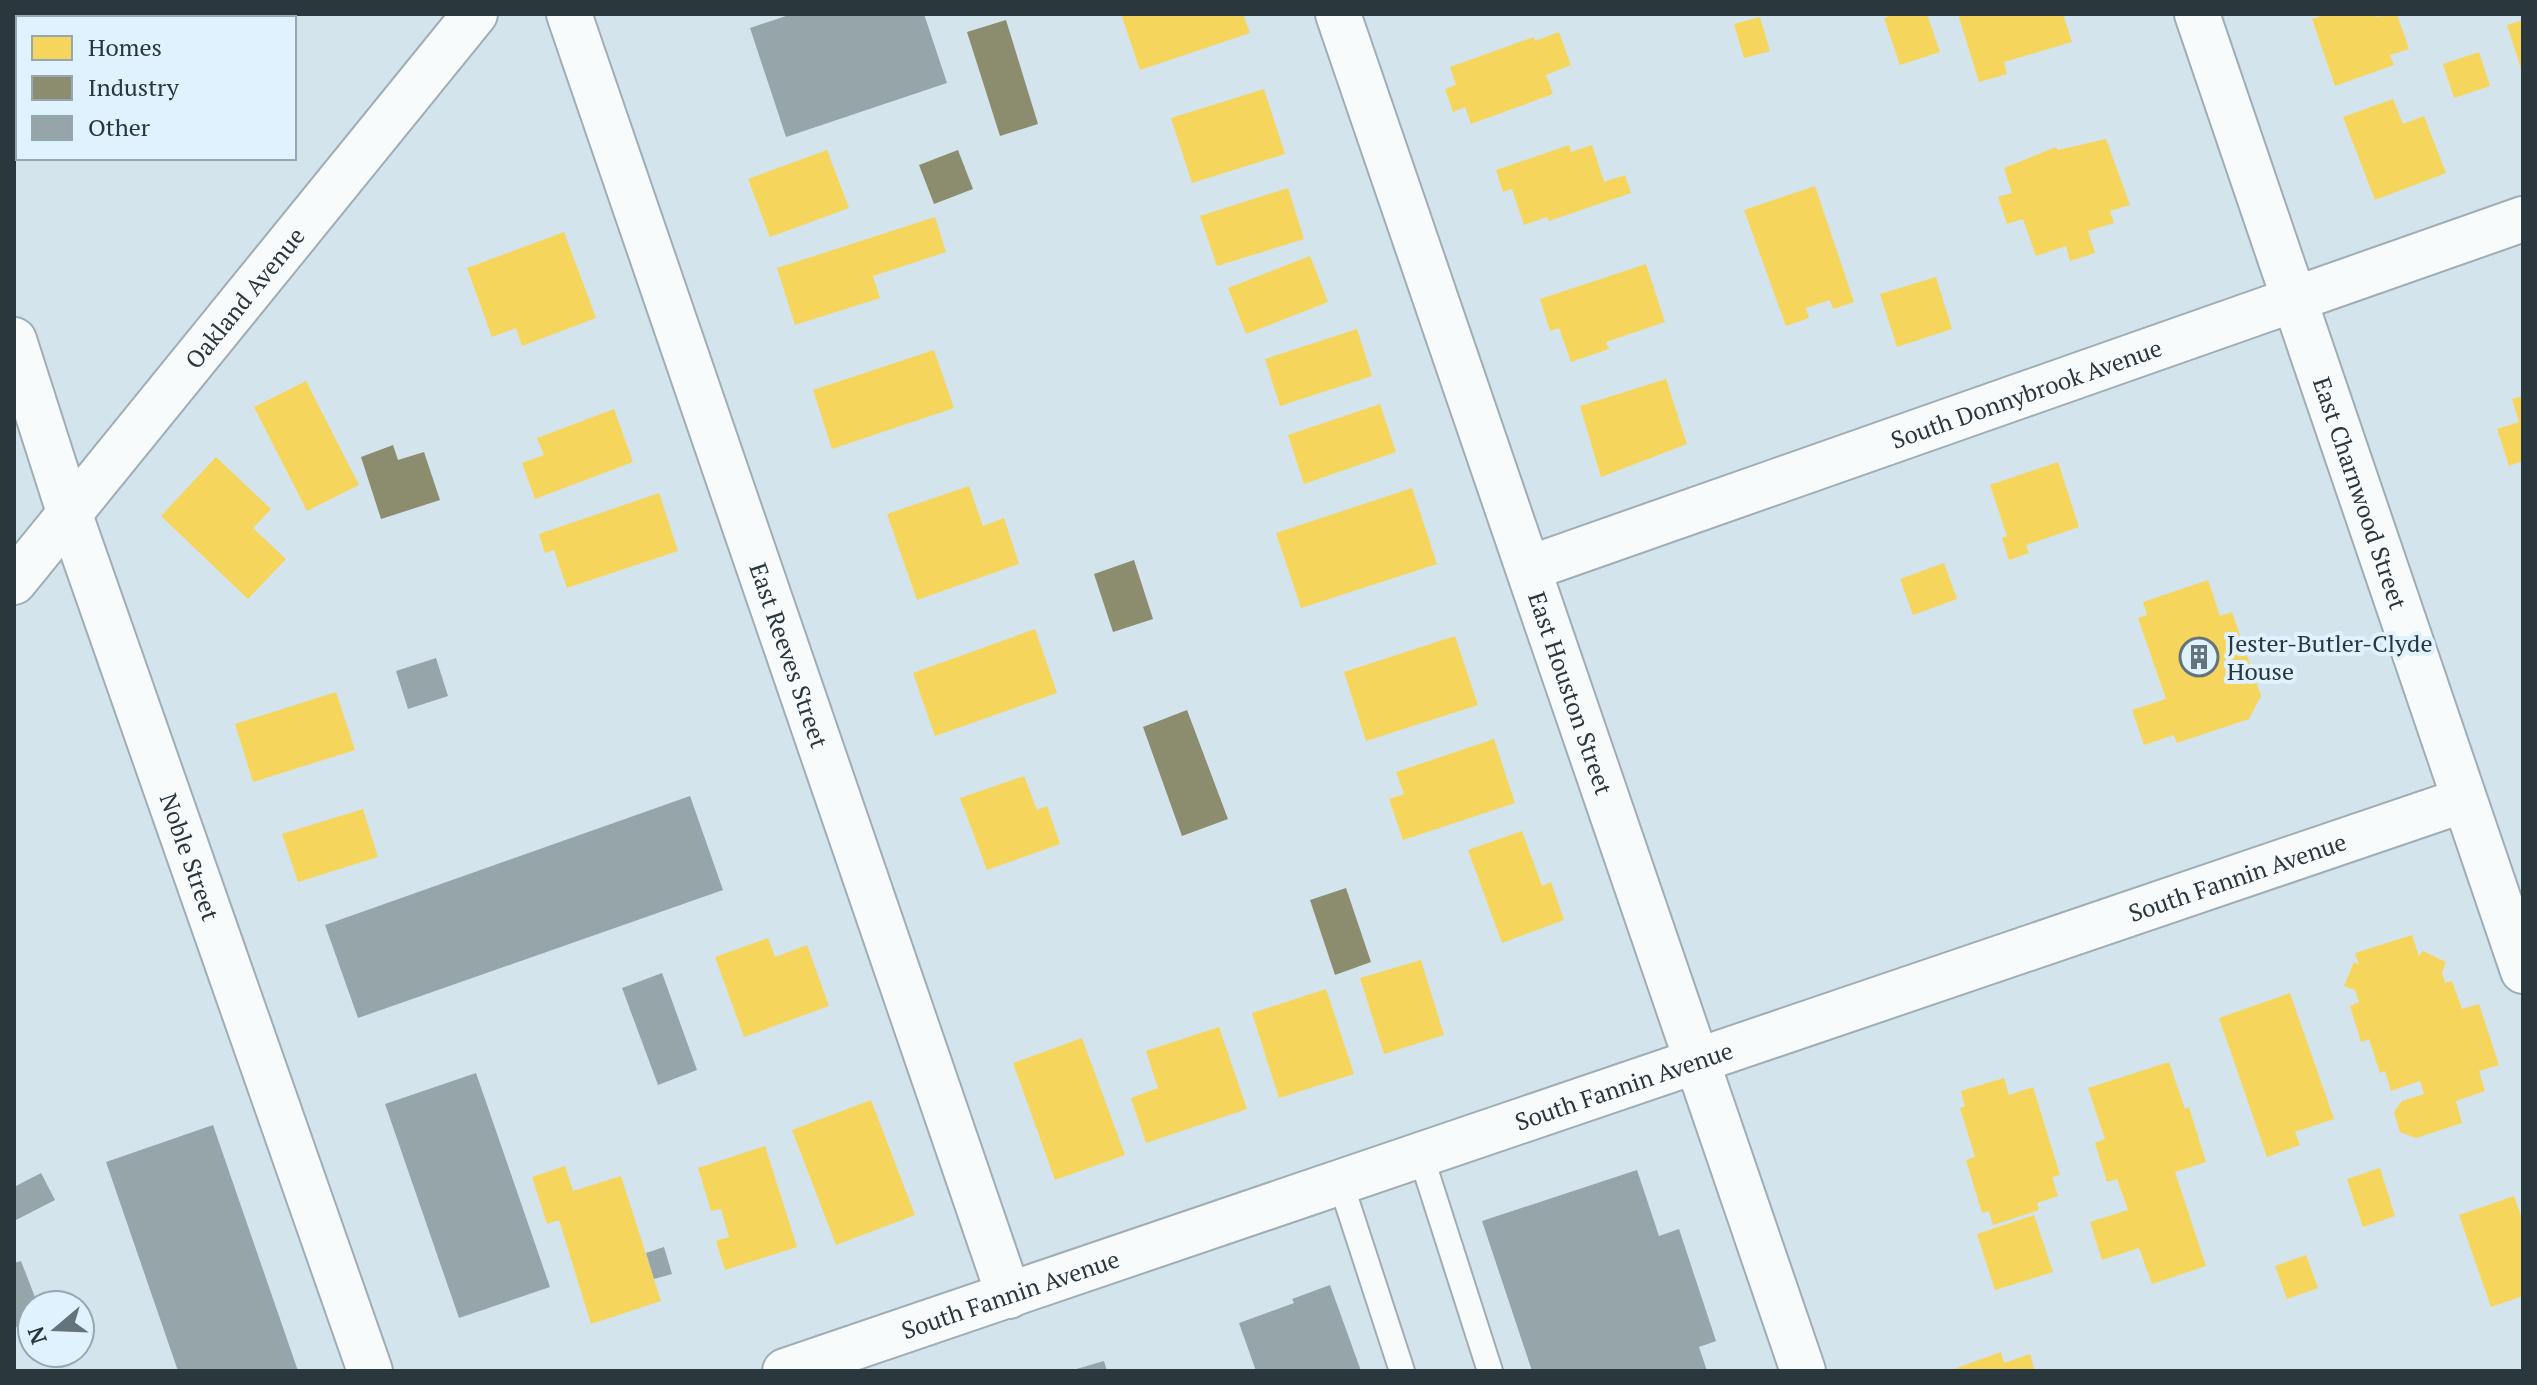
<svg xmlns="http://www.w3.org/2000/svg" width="2537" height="1385" font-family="'PT Serif',serif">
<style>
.homes{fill:#f6d55c}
.industry{fill:#8c8c6e}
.building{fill:#96a5a9}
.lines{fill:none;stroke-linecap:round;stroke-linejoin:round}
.service-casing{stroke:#a0adb4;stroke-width:28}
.minor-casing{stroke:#a0adb4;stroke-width:48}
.tertiary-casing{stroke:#a0adb4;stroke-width:48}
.service{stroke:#f8fbfc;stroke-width:24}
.minor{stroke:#f8fbfc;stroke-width:44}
.tertiary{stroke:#f8fbfc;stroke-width:44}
.labels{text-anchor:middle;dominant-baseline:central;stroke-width:8;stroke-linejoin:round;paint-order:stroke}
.street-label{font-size:24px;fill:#2a373d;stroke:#dff2fd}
.poi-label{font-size:24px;fill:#2a373d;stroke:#dff2fd;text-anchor:start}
</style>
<rect width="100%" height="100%" fill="#d3e4ed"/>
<path class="homes" d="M 1121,14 L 1243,14 L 1250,33 L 1140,70 Z
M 1896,14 L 1927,14 L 1940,52 L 1900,65 L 1884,18 Z
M 1958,14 L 2063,14 L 2072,42 L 2004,62 L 2007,74 L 1979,82 Z
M 2326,14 L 2376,14 L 2377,17 L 2397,14 L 2409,49 L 2390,55 L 2394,65 L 2335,86 L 2312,19 Z
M 1760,17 L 1770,51 L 1744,58 L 1734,24 Z
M 2523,20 L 2523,72 L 2522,72 L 2507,25 Z
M 1559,32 L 1571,65 L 1546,75 L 1553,94 L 1471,124 L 1465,107 L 1453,112 L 1445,89 L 1456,85 L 1450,67 L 1534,37 L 1535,41 Z
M 2479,52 L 2490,86 L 2454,98 L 2443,64 Z
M 1264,89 L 1285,154 L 1192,183 L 1171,118 Z
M 2393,99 L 2403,124 L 2424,116 L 2446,173 L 2375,200 L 2343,117 Z
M 2106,139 L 2130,205 L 2110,211 L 2114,223 L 2088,231 L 2095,253 L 2070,261 L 2066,246 L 2036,256 L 2023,219 L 2007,224 L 1998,197 L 2012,193 L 2004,168 L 2056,147 L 2058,150 Z
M 1569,145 L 1571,152 L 1592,145 L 1604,182 L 1625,175 L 1631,193 L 1549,221 L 1547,217 L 1524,225 L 1512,189 L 1503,192 L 1496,170 Z
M 827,150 L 849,208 L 770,237 L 748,179 Z
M 1815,186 L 1854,302 L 1833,309 L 1830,300 L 1806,308 L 1809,318 L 1786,326 L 1744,210 Z
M 1288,188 L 1304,239 L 1217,266 L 1200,216 Z
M 935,217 L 946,252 L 873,276 L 880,298 L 795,325 L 777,268 Z
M 564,232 L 596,318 L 522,346 L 516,328 L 492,337 L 467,268 Z
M 1310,256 L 1328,302 L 1246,334 L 1228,288 Z
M 1646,264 L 1665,322 L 1606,342 L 1609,349 L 1571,362 L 1559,328 L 1550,331 L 1540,299 Z
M 1936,277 L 1952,329 L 1897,347 L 1880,294 Z
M 1357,329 L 1372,376 L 1280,406 L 1265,359 Z
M 934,350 L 954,408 L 832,449 L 813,390 Z
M 1666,379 L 1687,444 L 1601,477 L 1580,406 Z
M 306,381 L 359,485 L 307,511 L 254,407 Z
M 2523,396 L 2523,461 L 2509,466 L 2497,429 L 2519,422 L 2512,399 Z
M 1380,404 L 1396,452 L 1304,484 L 1288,435 Z
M 614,409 L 633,462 L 535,499 L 522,463 L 544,455 L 537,438 Z
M 216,457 L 271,509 L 253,528 L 286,559 L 248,599 L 161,516 Z
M 2058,462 L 2079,527 L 2026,545 L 2029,553 L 2009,560 L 2002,538 L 2007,536 L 1990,485 Z
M 969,486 L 983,526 L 1004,518 L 1019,564 L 917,600 L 887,514 Z
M 1412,488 L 1437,564 L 1301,608 L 1276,533 Z
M 659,493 L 678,551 L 567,588 L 554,550 L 545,553 L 539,534 Z
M 1944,563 L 1957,599 L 1913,615 L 1900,579 Z
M 2208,580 L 2220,616 L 2232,612 L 2261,696 L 2249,719 L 2177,743 L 2174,735 L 2144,745 L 2132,710 L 2166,699 L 2138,618 L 2147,615 L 2143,602 Z
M 1035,629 L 1057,693 L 935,736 L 913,673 Z
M 1455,636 L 1478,705 L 1366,741 L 1344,672 Z
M 336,692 L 355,750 L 253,782 L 235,724 Z
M 1494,739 L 1515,803 L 1403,840 L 1389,799 L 1404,794 L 1396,772 Z
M 1024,776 L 1037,810 L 1047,806 L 1060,844 L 987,870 L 960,798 Z
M 363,809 L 378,857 L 298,882 L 282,834 Z
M 1522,831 L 1542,886 L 1551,882 L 1564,920 L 1502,943 L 1468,850 Z
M 2412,935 L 2419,956 L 2423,951 L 2446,962 L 2442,973 L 2445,983 L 2452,981 L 2462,1009 L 2479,1004 L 2499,1065 L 2479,1071 L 2485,1091 L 2456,1101 L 2462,1123 L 2416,1138 L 2400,1132 L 2394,1112 L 2402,1101 L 2424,1094 L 2420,1081 L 2391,1091 L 2385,1071 L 2380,1073 L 2369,1039 L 2361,1042 L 2350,1006 L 2359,1002 L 2355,990 L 2344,986 L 2354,962 L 2359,965 L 2355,953 Z
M 768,938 L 775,957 L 807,945 L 829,1006 L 744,1037 L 715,957 Z
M 1421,960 L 1444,1035 L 1384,1054 L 1360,978 Z
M 1326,989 L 1354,1074 L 1279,1098 L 1252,1013 Z
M 2290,993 L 2334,1119 L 2295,1132 L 2300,1145 L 2267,1157 L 2219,1018 Z
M 1219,1027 L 1247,1109 L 1146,1143 L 1131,1098 L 1158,1088 L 1146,1051 Z
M 1082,1038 L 1125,1155 L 1055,1180 L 1013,1063 Z
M 2169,1062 L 2185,1109 L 2189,1107 L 2206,1162 L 2175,1172 L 2206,1266 L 2152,1284 L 2139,1248 L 2102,1260 L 2090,1222 L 2128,1210 L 2117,1179 L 2107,1182 L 2095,1143 L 2105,1139 L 2088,1088 Z
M 2004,1078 L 2009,1095 L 2033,1087 L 2060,1175 L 2052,1177 L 2058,1196 L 2037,1203 L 2039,1210 L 1993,1225 L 1989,1211 L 1982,1213 L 1966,1160 L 1975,1157 L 1960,1108 L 1965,1106 L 1961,1091 Z
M 871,1100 L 915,1215 L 836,1245 L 792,1130 Z
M 765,1146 L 797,1247 L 725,1270 L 716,1241 L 729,1237 L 721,1209 L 711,1211 L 698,1168 Z
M 565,1166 L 573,1191 L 621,1176 L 661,1301 L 591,1324 L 559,1220 L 547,1224 L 532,1177 Z
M 2380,1168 L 2395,1216 L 2363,1227 L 2347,1179 Z
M 2514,1196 L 2523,1221 L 2523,1296 L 2491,1307 L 2459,1215 Z
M 2034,1215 L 2053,1272 L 1995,1290 L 1977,1234 Z
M 2306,1255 L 2318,1288 L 2287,1299 L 2275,1266 Z
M 2001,1352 L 2004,1363 L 2030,1354 L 2035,1371 L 1948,1371 Z"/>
<path class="industry" d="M 1006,20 L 1038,124 L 1000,136 L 967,32 Z
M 958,150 L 973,189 L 934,204 L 919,165 Z
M 393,445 L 398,460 L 424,452 L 440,500 L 381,519 L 361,457 Z
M 1134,560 L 1153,619 L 1113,632 L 1094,574 Z
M 1187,710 L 1228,819 L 1182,836 L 1143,727 Z
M 1346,888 L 1371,962 L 1335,975 L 1310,900 Z"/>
<path class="building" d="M 792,14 L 924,14 L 947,83 L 786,137 L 750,28 Z
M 436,658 L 448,696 L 408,709 L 396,671 Z
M 690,796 L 723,890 L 358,1018 L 325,925 Z
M 662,973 L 697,1070 L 658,1085 L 622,988 Z
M 476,1073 L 550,1287 L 459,1318 L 385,1104 Z
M 213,1125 L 298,1371 L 178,1371 L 106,1162 Z
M 1637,1170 L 1659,1236 L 1679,1229 L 1716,1341 L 1699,1347 L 1707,1371 L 1532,1371 L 1482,1221 Z
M 41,1173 L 55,1200 L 14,1221 L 14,1187 Z
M 664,1247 L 672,1274 L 654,1279 L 646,1253 Z
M 21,1261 L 38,1305 L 32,1305 L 32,1321 L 14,1328 L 14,1263 Z
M 1330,1285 L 1361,1371 L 1256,1371 L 1239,1323 L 1294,1303 L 1292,1299 Z
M 1104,1361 L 1107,1371 L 1073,1371 L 1073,1370 Z"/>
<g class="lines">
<defs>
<path id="service" d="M 1421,1156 L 1490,1371
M 1340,1181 L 1402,1371"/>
<g id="minor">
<path id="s1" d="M 569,14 L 1009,1296"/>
<path id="s2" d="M 2197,14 L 2523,971"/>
<path id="s3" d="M 14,340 L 69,512 L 370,1371"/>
<path id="s4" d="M 1530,568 L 2523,219"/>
<path id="s5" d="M 14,582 L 475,14"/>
<path id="s6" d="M 785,1371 L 2464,800"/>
</g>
<g id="tertiary">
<path id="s7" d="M 1338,14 L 1803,1371"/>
</g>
</defs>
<use href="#service" class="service-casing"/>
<use href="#minor" class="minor-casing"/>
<use href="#tertiary" class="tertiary-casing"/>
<use href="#service" class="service"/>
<use href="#minor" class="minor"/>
<use href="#tertiary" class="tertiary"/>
</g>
<defs>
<symbol id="building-ring" viewBox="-11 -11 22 22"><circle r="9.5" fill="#dff2fd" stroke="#65747b" stroke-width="1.5"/><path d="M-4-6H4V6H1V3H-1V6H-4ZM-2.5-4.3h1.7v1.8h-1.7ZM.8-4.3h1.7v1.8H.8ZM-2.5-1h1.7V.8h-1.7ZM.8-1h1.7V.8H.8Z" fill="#65747b"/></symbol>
</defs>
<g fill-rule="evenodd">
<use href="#building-ring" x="2177" y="635" width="44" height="44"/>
</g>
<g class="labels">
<g class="street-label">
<text stroke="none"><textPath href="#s5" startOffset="366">Oakland Avenue</textPath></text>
<text stroke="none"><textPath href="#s4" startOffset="526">South Donnybrook Avenue</textPath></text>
<text stroke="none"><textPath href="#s2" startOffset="506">East Charnwood Street</textPath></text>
<text stroke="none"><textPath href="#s1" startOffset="678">East Reeves Street</textPath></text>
<text stroke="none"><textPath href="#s7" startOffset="718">East Houston Street</textPath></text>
<text stroke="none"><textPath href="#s3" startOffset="546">Noble Street</textPath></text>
<text stroke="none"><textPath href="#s6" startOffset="1534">South Fannin Avenue</textPath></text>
<text stroke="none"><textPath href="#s6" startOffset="886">South Fannin Avenue</textPath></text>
<text stroke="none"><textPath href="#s6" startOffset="238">South Fannin Avenue</textPath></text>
</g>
<g class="poi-label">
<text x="2227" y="643">Jester-Butler-Clyde<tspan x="2227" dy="28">House</tspan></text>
</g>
</g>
<rect width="2537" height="1385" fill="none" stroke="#2a373d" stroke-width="32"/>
<rect x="16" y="16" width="280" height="144" fill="#dff2fd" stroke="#97a7b0" stroke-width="2"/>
<rect x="32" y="36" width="40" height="24" fill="#f6d55c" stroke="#97a7b0" stroke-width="2"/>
<text x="88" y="56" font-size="24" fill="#2a373d">Homes</text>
<rect x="32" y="76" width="40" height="24" fill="#8c8c6e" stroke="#97a7b0" stroke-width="2"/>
<text x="88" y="96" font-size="24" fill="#2a373d">Industry</text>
<rect x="32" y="116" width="40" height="24" fill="#96a5a9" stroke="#97a7b0" stroke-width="2"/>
<text x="88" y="136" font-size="24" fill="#2a373d">Other</text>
<g transform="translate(56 1329) rotate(251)"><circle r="38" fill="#dff2fd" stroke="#97a7b0" stroke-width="2"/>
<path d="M0-6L14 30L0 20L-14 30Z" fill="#65747b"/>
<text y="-12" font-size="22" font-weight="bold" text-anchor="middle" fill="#2a373d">N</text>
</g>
</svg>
